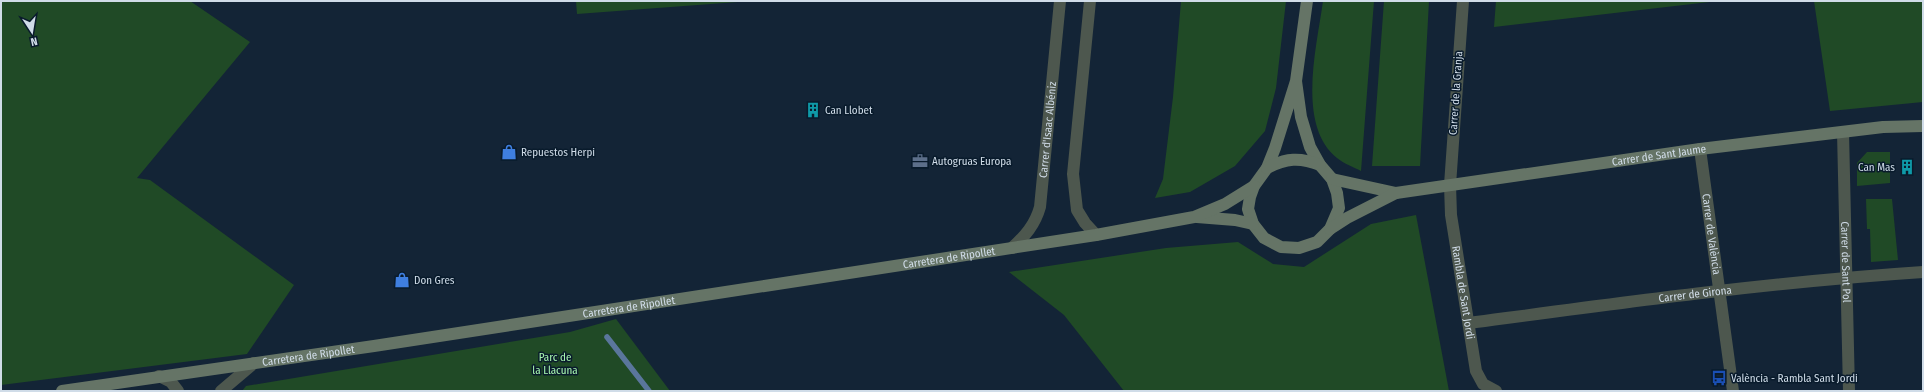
<svg xmlns="http://www.w3.org/2000/svg" width="1924" height="392" font-family="'Fira Sans Condensed',sans-serif">
<style>
.green{fill:#204a26}
.lines{fill:none;stroke-linecap:round;stroke-linejoin:round}
.stream{stroke:#5a769c;stroke-width:5.5}
.street{stroke:#4d574e;stroke-width:12}
.secondary{stroke:#657466;stroke-width:12}
.labels{text-anchor:middle;dominant-baseline:central;stroke-width:3;stroke-linejoin:round;paint-order:stroke}
.street-label{font-size:11px;fill:#d0dce8;stroke:#091b2c}
.poi-label{font-size:11px;fill:#d0dce8;stroke:#091b2c;text-anchor:start}
.park-label{font-size:11px;fill:#a8f6af;stroke:#091b2c}
</style>
<rect width="100%" height="100%" fill="#132436"/>
<path class="green" d="M 1,1 L 190,1 L 250,42 L 137,178 L 150,180 L 294,285 L 247,354 L 1,385 Z
M 576,1 L 751,1 L 577,14 Z
M 1181,1 L 1286,1 L 1276,88 L 1265,131 L 1235,166 L 1190,192 L 1155,198 L 1163,179 L 1173,97 Z
M 1323,1 L 1374,1 L 1361,171 C 1354,167 1344,164 1337,158 C 1296,125 1317,46 1323,1 Z
M 1384,1 L 1429,1 L 1420,166 L 1372,166 Z
M 1496,1 L 1718,1 L 1494,27 Z
M 1814,1 L 1923,1 L 1923,102 L 1830,111 Z
M 1867,152 L 1890,152 L 1890,183 L 1857,186 L 1857,163 Z
M 1866,199 L 1892,199 L 1898,260 L 1871,262 L 1870,229 L 1867,229 Z
M 1416,215 L 1449,391 L 1124,391 L 1064,315 L 1009,272 L 1166,248 L 1238,242 L 1273,264 L 1304,267 L 1371,224 Z
M 616,319 L 670,391 L 242,391 L 246,386 L 570,332 Z"/>
<g class="lines">
<path class="stream" d="M 607,337 L 649,391"/>
<g class="street">
<path d="M 1090,1 L 1073,174 L 1077,210 L 1085,223 L 1096,235"/>
<path id="s1" d="M 1463,1 L 1450,185 L 1451,215 L 1476,371 L 1483,384 L 1496,391"/>
<path id="s2" d="M 1843,132 L 1849,391"/>
<path id="s3" d="M 1700,149 L 1733,391"/>
<path id="s4" d="M 1012,248 C 1025,236 1035,225 1040,207 L 1060,1"/>
<path id="s5" d="M 1469,323 C 1620,303 1771,282 1923,272"/>
<path d="M 159,376 L 171,382 L 178,391"/>
<path d="M 221,391 L 254,363"/>
</g>
<g class="secondary">
<path d="M 1296,81 L 1301,117 L 1310,147 L 1320,165 L 1332,179 L 1337,193 L 1339,208 L 1330,229 L 1317,242 L 1299,248 L 1281,247 L 1264,238 L 1253,224 L 1248,209 L 1250,197 L 1254,186 L 1267,168 L 1275,148 L 1296,81 L 1307,1"/>
<path d="M 1267,168 C 1286,158 1300,157 1320,165"/>
<path d="M 1332,179 L 1396,193"/>
<path d="M 1197,217 L 1235,220 L 1253,224"/>
<path id="s6" d="M 1330,229 L 1347,218 L 1396,193 L 1700,149 L 1883,127 L 1923,126"/>
<path id="s7" d="M 62,391 L 374,346 L 1096,235 L 1194,217 L 1225,204 L 1254,186"/>
</g>
</g>
<defs>
<symbol id="building-bare" viewBox="-9 -9 18 18"><path d="M-4-6H4V6H1V3H-1V6H-4ZM-2.5-4.3h1.7v1.8h-1.7ZM.8-4.3h1.7v1.8H.8ZM-2.5-1h1.7V.8h-1.7ZM.8-1h1.7V.8H.8Z" fill="#0f9aa8" stroke="#091b2c" stroke-width="2.5" paint-order="stroke"/></symbol>
<symbol id="shop-bare" viewBox="-9 -9 18 18"><path d="M-5-2.5h2.3a2.7 3.5 0 0 1 5.4 0H5L5.5 6h-11ZM-1.5-2.5h3a1.5 2.3 0 0 0-3 0Z" fill="#3f7fe0" stroke="#091b2c" stroke-width="2.5" paint-order="stroke"/></symbol>
<symbol id="office-bare" viewBox="-9 -9 18 18"><path d="M-6-3h4V-5.5h4V-3h4V5H-6ZM-1-4.5V-3h2v-1.5ZM-6 0V1H6V0Z" fill="#5c6f8a" stroke="#091b2c" stroke-width="2.5" paint-order="stroke"/></symbol>
<symbol id="bus-bare" viewBox="-9 -9 18 18"><path d="M-5-6H5V4H4V6H2V4H-2V6H-4V4H-5ZM-3.5-4V0h7V-4ZM-3.5 1.2v1.5H-2V1.2ZM2 1.2v1.5H3.5V1.2Z" fill="#1a4fb4" stroke="#091b2c" stroke-width="2.5" paint-order="stroke"/></symbol>
</defs>
<g fill-rule="evenodd">
<use href="#building-bare" x="802" y="99" width="22" height="22"/>
<use href="#shop-bare" x="498" y="141" width="22" height="22"/>
<use href="#office-bare" x="909" y="150" width="22" height="22"/>
<use href="#building-bare" x="1896" y="156" width="22" height="22"/>
<use href="#shop-bare" x="391" y="269" width="22" height="22"/>
<use href="#bus-bare" x="1708" y="367" width="22" height="22"/>
</g>
<g class="labels">
<g class="street-label">
<text transform="translate(1456 93) rotate(-86)">Carrer de la Granja</text>
<text stroke="none"><textPath href="#s4" startOffset="128">Carrer d'Isaac Albéniz</textPath></text>
<text stroke="none"><textPath href="#s6" startOffset="341">Carrer de Sant Jaume</textPath></text>
<text stroke="none"><textPath href="#s3" startOffset="86">Carrer de València</textPath></text>
<text stroke="none"><textPath href="#s7" startOffset="897">Carretera de Ripollet</textPath></text>
<text stroke="none"><textPath href="#s2" startOffset="130">Carrer de Sant Pol</textPath></text>
<text stroke="none"><textPath href="#s1" startOffset="293">Rambla de Sant Jordi</textPath></text>
<text stroke="none"><textPath href="#s5" startOffset="228">Carrer de Girona</textPath></text>
<text stroke="none"><textPath href="#s7" startOffset="573">Carretera de Ripollet</textPath></text>
<text stroke="none"><textPath href="#s7" startOffset="249">Carretera de Ripollet</textPath></text>
</g>
<g class="poi-label">
<text x="825" y="110">Can Llobet</text>
<text x="521" y="152">Repuestos Herpi</text>
<text x="932" y="161">Autogruas Europa</text>
<text x="1895" y="167" text-anchor="end">Can Mas</text>
<text x="414" y="280">Don Gres</text>
<text x="1731" y="378">València - Rambla Sant Jordi</text>
</g>
<g class="park-label">
<text x="555" y="357">Parc de<tspan x="555" dy="13">la Llacuna</tspan></text>
</g>
</g>
<rect width="1924" height="392" fill="none" stroke="#d0dce8" stroke-width="4"/>
<g transform="translate(32 32) rotate(168)" stroke="#091b2c" stroke-width="3" paint-order="stroke">
<path d="M0-3L7 15L0 10L-7 15Z" fill="#d0dce8"/>
<text y="-6" font-size="11" font-weight="bold" text-anchor="middle" fill="#d0dce8">N</text>
</g>
</svg>
